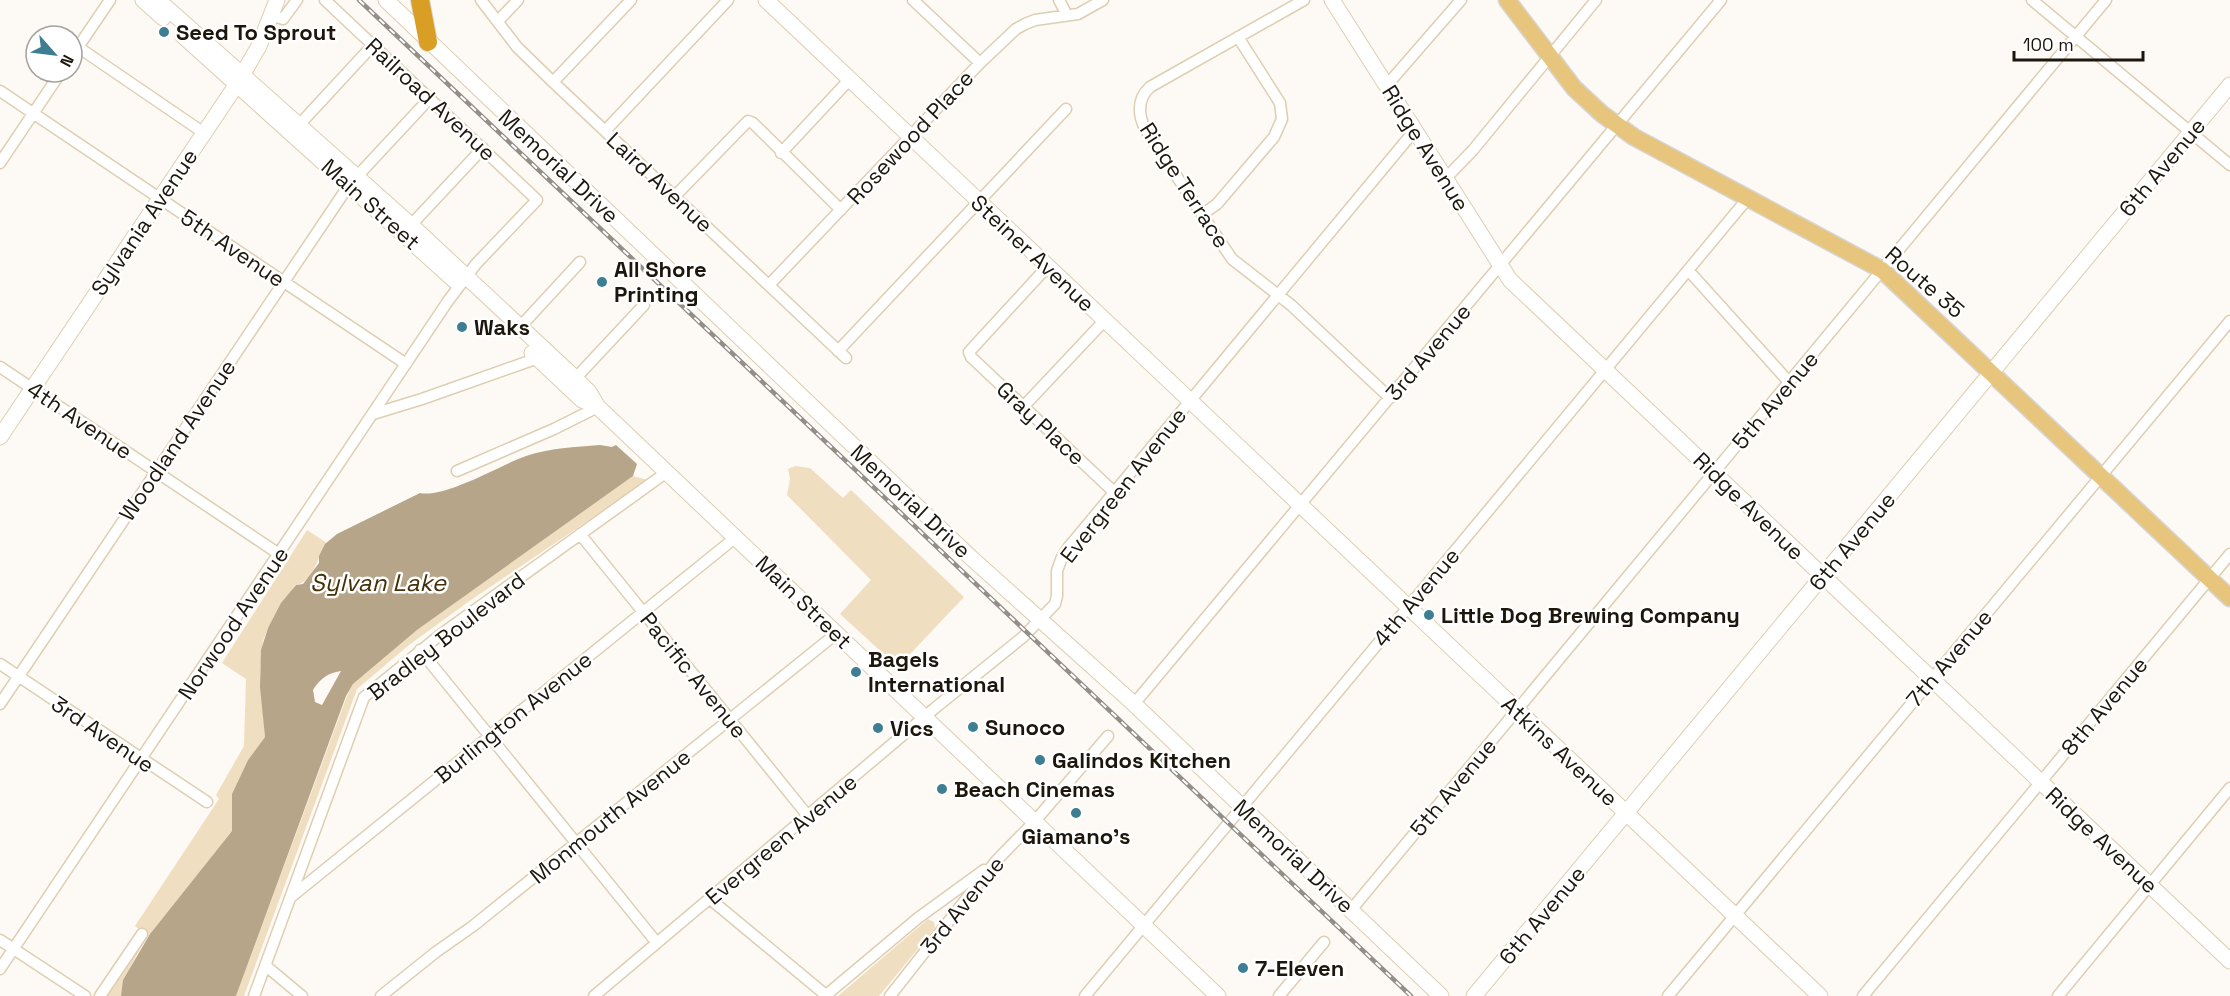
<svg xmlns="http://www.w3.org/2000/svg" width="2230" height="996" font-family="'Space Grotesk',sans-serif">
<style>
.green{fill:#f0dec0}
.water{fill:#b6a588;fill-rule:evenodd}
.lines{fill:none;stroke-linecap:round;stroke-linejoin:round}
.street-casing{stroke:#deceb2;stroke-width:13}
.secondary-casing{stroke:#deceb2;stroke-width:17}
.primary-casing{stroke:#d6d5d3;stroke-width:19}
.highway-casing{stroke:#d6d5d3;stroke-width:20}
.street{stroke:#fff;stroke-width:10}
.secondary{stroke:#fff;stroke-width:15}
.primary{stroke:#e8c57c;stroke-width:16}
.highway{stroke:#d99f24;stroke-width:18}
.rail-casing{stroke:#938e87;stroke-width:4.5}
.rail{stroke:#fff;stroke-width:2;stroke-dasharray:7;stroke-linecap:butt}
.poi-dot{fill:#3e7e92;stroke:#fff;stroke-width:2}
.labels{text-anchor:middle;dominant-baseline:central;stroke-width:5;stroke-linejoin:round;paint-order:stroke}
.poi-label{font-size:22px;font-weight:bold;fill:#1c160c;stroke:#fff;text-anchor:start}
.street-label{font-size:22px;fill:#1c160c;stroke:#fff}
.water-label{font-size:24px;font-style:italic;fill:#432f08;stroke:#fff}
</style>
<rect width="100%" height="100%" fill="#fdf9f4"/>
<path class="green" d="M 795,466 L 810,468 L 843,498 L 851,490 L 964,597 L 898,667 L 840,614 L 871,580 L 787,495 L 790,479 L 788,469 Z
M 633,476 L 648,480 L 468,602 L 409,645 L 357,689 L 244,996 L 236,996 L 347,696 L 353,684 L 417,630 Z
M 307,530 L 327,543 C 319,554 312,584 295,585 L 268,628 L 263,641 L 260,672 L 265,737 L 248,760 L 232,794 L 232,831 L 150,934 C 137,953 125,974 121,996 L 104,996 L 144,933 L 135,926 L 219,799 L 216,795 L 244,746 L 246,679 L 222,663 Z
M 928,919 L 934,922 L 935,928 L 879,996 L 838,996 Z"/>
<path class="water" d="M 600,445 L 612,447 L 616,445 L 637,464 L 633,476 L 417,630 L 353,684 L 346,696 L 236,996 L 121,996 L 123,980 L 150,934 L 232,831 L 232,794 L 248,760 L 265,737 L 260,687 L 261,650 L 268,628 L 281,603 L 296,585 L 303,584 L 319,563 L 319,556 L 325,544 L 337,534 L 420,493 C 446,498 500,465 526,456 C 550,448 575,447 600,445 ZM 341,671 L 322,705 L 315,702 L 313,690 C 320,679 327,673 341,671 Z"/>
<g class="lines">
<defs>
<path id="street" d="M 481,0 L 517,47 L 553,82 L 846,358
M 913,0 L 980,63
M 1059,0 L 1067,15
M 1304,0 L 1150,87 C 1137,99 1138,114 1145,129 L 1232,259 L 1291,305 L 1390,398
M 2032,0 L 2230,165
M 271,15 L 283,19 L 297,0
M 498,21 L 518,0
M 78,47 L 204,133
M 72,56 L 110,0
M 553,82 L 631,0
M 1387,85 L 1461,0
M 0,91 L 406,364
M 299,125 L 373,45
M 605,131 L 728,0
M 781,153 L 850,79
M 0,163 L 61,72
M 1445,179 L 1473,150 L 1596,0
M 675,196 L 748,121 L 753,123 L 841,210
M 1203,214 L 1217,204 L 1274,137 L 1282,119 L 1280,103 L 1238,37
M 411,225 L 483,148
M 1048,266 L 969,352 L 971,357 L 1115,493
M 1688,270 L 1789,382
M 769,285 L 980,63 L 1016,29 L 1025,24 L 1035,20 L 1078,14 L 1103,0
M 520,327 L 580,262
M 838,351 L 1066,109
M 0,367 L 279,554
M 572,382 L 644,305
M 1024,406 L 1105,320
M 373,414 L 422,399 L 538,358
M 457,471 L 554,429 L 598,407
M 580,534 L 808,816
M 420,650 L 657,943
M 0,664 L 207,802
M 0,704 L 349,185 L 430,98
M 1134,704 L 1721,0
M 291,897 L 736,537
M 710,899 L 827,996
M 1351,910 L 2106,0
M 0,940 L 85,996
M 266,966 L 302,996
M 0,969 L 448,301 L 476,264 L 537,200 L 325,0
M 100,996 L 142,934
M 254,996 L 364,697 L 440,635 L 667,472
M 381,996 L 436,952 L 473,926 L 837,633
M 594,996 L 935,708 L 1023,637 L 1055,604 L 1057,596 L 1057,571 L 1062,557 L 1068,548 L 1415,130
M 825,996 L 918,918 L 984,870
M 890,996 L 996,861 L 1035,821 L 1108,736
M 1085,996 L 1748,198
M 1279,996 L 1324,942
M 1668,996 L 2230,321
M 1863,996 L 2230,554
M 2058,996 L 2230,788"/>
<path id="secondary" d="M 143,0 L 163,18
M 158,0 L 411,225 L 575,378 L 589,392 L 598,407 L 1218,996
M 386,0 L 967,554 L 1134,704 L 1441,996
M 766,0 L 1820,996
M 1332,0 L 1510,280 L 2230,961
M 183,36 L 455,281
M 532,353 L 582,400 L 598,407
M 0,437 L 237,84 L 259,46 L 277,0
M 1474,996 L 2230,85"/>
<path id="primary" d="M 1507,0 L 1574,88 L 1602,114 L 1634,137 L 1882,270 L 2230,598"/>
<path id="highway" d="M 420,0 L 428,42"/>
</defs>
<use href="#street" class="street-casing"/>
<use href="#secondary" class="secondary-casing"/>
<use href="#primary" class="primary-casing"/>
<use href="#highway" class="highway-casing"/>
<use href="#street" class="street"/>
<use href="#secondary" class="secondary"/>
<use href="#primary" class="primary"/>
<use href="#highway" class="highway"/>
<defs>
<path id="rail" d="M 359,0 L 1411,996"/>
</defs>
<use href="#rail" class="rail-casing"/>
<use href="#rail" class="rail"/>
</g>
<g class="poi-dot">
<circle cx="164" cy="32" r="6"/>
<circle cx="602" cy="282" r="6"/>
<circle cx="462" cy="327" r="6"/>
<circle cx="1429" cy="615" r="6"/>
<circle cx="856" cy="672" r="6"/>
<circle cx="973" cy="727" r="6"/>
<circle cx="878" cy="728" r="6"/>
<circle cx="1040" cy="760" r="6"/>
<circle cx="942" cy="789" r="6"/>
<circle cx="1076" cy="813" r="6"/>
<circle cx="1243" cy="968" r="6"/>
</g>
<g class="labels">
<g class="poi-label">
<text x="176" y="32">Seed To Sprout</text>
<text x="614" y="269">All Shore<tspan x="614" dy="25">Printing</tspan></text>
<text x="474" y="327">Waks</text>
<text x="1441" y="615">Little Dog Brewing Company</text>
<text x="868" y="659">Bagels<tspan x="868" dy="25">International</tspan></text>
<text x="985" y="727">Sunoco</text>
<text x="890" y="728">Vics</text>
<text x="1052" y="760">Galindos Kitchen</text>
<text x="954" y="789">Beach Cinemas</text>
<text x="1076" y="836" text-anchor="middle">Giamano's</text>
<text x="1255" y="968">7-Eleven</text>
</g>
<g class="street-label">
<text transform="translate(431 99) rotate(43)">Railroad Avenue</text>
<text transform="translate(910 137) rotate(-47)">Rosewood Place</text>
<text transform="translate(1426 148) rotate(58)">Ridge Avenue</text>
<text transform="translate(559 166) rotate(43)">Memorial Drive</text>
<text transform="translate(2162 167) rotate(-50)">6th Avenue</text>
<text transform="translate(660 182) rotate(43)">Laird Avenue</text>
<text transform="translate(1185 185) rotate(57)">Ridge Terrace</text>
<text transform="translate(371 204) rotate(42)">Main Street</text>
<text transform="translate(144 222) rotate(-56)">Sylvania Avenue</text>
<text transform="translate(233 248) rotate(34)">5th Avenue</text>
<text transform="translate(1033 253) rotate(43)">Steiner Avenue</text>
<text transform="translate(1925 282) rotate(41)">Route 35</text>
<text transform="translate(1428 352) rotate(-50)">3rd Avenue</text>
<text transform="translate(1775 400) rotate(-50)">5th Avenue</text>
<text transform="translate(80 420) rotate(34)">4th Avenue</text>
<text transform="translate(1041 423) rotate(43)">Gray Place</text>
<text transform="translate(177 440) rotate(-56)">Woodland Avenue</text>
<text transform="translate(1123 485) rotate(-52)">Evergreen Avenue</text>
<text transform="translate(911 501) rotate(43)">Memorial Drive</text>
<text transform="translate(1749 506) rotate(44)">Ridge Avenue</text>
<text transform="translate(1852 541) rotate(-50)">6th Avenue</text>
<text transform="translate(1416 597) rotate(-50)">4th Avenue</text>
<text transform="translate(804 602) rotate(44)">Main Street</text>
<text transform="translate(233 623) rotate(-56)">Norwood Avenue</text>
<text transform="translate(446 636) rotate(-38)">Bradley Boulevard</text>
<text transform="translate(1949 658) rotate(-50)">7th Avenue</text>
<text transform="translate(694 675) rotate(51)">Pacific Avenue</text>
<text transform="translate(2104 706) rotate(-50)">8th Avenue</text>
<text transform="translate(513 717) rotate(-39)">Burlington Avenue</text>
<text transform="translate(103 734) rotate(34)">3rd Avenue</text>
<text transform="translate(1560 751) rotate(43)">Atkins Avenue</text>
<text transform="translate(1453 787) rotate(-50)">5th Avenue</text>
<text transform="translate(610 816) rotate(-39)">Monmouth Avenue</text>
<text transform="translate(781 839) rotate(-40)">Evergreen Avenue</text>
<text transform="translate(2102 840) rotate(43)">Ridge Avenue</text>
<text transform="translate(1294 856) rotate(43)">Memorial Drive</text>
<text transform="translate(962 905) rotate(-51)">3rd Avenue</text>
<text transform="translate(1542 915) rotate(-50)">6th Avenue</text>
</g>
<g class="water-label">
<text x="378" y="582">Sylvan Lake</text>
</g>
</g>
<g transform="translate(54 54) rotate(118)"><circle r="28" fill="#ffffff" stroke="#a4a29e" stroke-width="1.5"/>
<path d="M0-4.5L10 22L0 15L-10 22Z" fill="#3e7e92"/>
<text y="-9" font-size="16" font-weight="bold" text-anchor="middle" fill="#1c160c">N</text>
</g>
<path d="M2014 51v9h129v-9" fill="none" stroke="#1c160c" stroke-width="3"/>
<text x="2023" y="51" font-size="18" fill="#1c160c" stroke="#ffffff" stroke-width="4.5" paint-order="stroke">100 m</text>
</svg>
